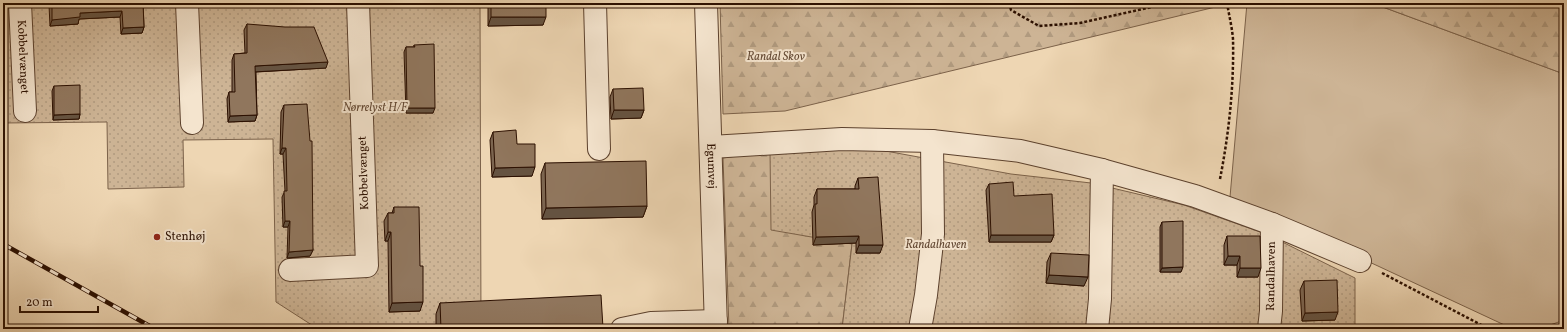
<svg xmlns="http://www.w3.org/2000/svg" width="1567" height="332" font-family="Vollkorn,serif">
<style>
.grass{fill:#cdb495;stroke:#7c624a}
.forest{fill:url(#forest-firs);stroke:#7c624a}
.garden{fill:url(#garden-dots);stroke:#7c624a}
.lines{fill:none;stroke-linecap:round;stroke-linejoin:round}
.minor-casing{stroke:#5c412d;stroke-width:24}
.path{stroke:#2b0f00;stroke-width:2.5;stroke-dasharray:3 2;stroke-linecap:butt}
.minor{stroke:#f4e4ce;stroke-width:22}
.rail-casing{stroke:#2b0f00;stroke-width:4.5}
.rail{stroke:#f4e4ce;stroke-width:3;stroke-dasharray:9;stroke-linecap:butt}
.wall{fill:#7c6550;stroke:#2b0f00}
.shaded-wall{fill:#655341;stroke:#2b0f00}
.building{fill:#90765d;stroke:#2b0f00}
.poi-dot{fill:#8f2418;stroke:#f4e4ce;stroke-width:1.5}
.labels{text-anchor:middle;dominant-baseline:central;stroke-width:4;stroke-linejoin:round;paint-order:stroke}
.street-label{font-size:12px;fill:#2b0f00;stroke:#f4e4ce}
.park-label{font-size:12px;font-style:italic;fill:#644934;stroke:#f4e4ce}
.poi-label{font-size:12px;fill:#2b0f00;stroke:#f4e4ce;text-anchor:start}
</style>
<defs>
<pattern id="forest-firs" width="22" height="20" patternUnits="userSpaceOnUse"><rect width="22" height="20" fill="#cdb495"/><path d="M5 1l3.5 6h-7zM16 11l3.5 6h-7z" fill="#b09a7f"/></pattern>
<pattern id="garden-dots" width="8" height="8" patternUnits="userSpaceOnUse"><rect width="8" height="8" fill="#cdb495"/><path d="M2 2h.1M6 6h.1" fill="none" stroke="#b09a7f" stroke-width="1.8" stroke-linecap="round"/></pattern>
</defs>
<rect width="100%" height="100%" fill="#eed6b3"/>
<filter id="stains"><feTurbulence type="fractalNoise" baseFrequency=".005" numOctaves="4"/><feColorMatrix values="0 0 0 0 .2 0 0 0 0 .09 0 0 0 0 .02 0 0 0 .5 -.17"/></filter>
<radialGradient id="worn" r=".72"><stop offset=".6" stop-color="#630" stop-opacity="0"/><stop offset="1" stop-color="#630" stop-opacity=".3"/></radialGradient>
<path class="grass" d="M 1247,3 L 1372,3 L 1564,74 L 1564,320 L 1542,328 L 1513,329 L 1230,197 Z"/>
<path class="forest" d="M 720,3 L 1232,3 L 785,111 L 723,114 Z
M 1372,3 L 1564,3 L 1564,74 Z
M 770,151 L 852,244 L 842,329 L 729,329 L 723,158 Z"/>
<path class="garden" d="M 3,3 L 480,3 L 481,329 L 318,329 L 276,302 L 273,139 L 183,140 L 184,187 L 108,189 L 107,122 L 3,123 Z
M 853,145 L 1011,174 L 1091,183 L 1184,205 L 1266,234 L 1355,278 L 1355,329 L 842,329 L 852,244 L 771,230 L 770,151 Z"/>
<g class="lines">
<defs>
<g id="minor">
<path id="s1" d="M 20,3 L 25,111"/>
<path d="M 187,3 L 192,123"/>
<path d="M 595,3 L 599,149"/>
<path id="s2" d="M 706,3 L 716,329"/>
<path d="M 711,147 L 842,139 L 932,141 L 1020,151 L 1102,170 L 1195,196 L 1272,224 L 1360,261"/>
<path d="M 290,270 L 367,266 L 358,3"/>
<path d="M 622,329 L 651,323 L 716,321"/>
<path d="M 920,329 L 926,295 L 933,234 L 932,141"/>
<path d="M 1097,329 L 1100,299 L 1102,170"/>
<path id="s3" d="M 1269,329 L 1271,311 L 1272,224"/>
</g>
</defs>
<use href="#minor" class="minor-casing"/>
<path class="path" d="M 1009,3 L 1011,10 L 1039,26 L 1080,23 L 1170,3
M 1220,179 C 1229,133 1234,86 1233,39 C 1232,27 1229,15 1227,3
M 1382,273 L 1489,329
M 1560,329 L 1564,326"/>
<use href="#minor" class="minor"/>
<defs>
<path id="rail" d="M 3,244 L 155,329"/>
</defs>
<use href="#rail" class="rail-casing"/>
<use href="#rail" class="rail"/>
</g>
<path class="wall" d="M 50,3 L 143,3 L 144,27 L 142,33 L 121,34 L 120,17 L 79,19 L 78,24 L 50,26 L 49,5 Z
M 488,3 L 546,3 L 543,25 L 488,26 Z
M 247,24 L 326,68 L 256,72 L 257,115 L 255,121 L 228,122 L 227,99 L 229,92 L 232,92 L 232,60 L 234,54 L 245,53 L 244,30 Z
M 414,45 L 433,113 L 406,113 L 404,52 L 406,47 L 414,47 Z
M 54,86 L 80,114 L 79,119 L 53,120 L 52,91 Z
M 613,89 L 644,110 L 641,118 L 611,119 L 610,97 Z
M 284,105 L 313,250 L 310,256 L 287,258 L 288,227 L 283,227 L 282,197 L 285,191 L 283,154 L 280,154 L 281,112 Z
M 493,132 L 517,144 L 532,176 L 492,177 L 490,140 Z
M 545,163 L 647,206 L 643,217 L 542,219 L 541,174 Z
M 858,178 L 880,253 L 856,253 L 856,243 L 813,245 L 812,212 L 814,205 L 814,197 L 817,189 L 855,189 L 855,186 Z
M 989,184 L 1014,196 L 1054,235 L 1051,242 L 989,242 L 986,190 Z
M 394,207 L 420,311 L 389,312 L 388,241 L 385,241 L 384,221 L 388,213 L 392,213 Z
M 1162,222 L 1181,272 L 1160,272 L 1160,227 Z
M 1227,236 L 1258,277 L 1237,277 L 1237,265 L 1224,265 L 1224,245 Z
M 1051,253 L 1084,286 L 1046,283 L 1047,262 Z
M 1304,281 L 1335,320 L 1302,321 L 1300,290 Z
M 440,303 L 602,329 L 436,329 L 436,314 Z"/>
<path class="shaded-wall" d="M 122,11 L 120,17 L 79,19 L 78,24 L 50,26 L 52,20 L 80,13 Z
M 491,17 L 546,17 L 543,25 L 488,26 Z
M 144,27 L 142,33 L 121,34 L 123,28 Z
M 328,62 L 326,68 L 253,72 L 255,66 Z
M 407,108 L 435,108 L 433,113 L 406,113 Z
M 614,110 L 644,110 L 641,118 L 611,119 Z
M 80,114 L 79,119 L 53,120 L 54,115 Z
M 257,115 L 255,121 L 228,122 L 230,116 Z
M 282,148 L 286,148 L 283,154 L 280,154 Z
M 535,167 L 532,176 L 492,177 L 495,168 Z
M 647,206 L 643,217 L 542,219 L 546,208 Z
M 285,221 L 290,221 L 288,227 L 283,227 Z
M 388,232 L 391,232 L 388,241 L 385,241 Z
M 991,235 L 1054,235 L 1051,242 L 989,242 Z
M 859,236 L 856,243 L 813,245 L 816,237 Z
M 859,245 L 883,245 L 880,253 L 856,253 Z
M 313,250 L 310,256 L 287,258 L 289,252 Z
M 1228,256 L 1240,256 L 1237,265 L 1224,265 Z
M 1183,267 L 1181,272 L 1160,272 L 1162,268 Z
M 1240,268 L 1261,268 L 1258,277 L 1237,277 Z
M 1049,275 L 1088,277 L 1084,286 L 1046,283 Z
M 423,302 L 420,311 L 389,312 L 392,303 Z
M 1338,312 L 1335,320 L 1302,321 L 1305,313 Z
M 603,328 L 602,329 L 578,329 Z"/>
<path class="building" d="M 52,3 L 143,3 L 144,27 L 123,28 L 122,11 L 80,13 L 80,17 L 52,20 Z
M 491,3 L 546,3 L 546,17 L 491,17 Z
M 247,24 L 285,27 L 314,27 L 328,62 L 255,66 L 257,115 L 230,116 L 229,92 L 235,92 L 234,54 L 247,53 Z
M 434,44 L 435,108 L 407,108 L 406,47 L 415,47 L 414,45 Z
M 80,85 L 80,114 L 54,115 L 54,86 Z
M 643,88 L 644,110 L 614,110 L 613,89 Z
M 307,104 L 310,141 L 312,141 L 313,250 L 289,252 L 290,221 L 285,221 L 284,191 L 287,191 L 286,148 L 282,148 L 284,105 Z
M 516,130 L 517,144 L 535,144 L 535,167 L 495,168 L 493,132 Z
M 646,161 L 647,206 L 546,208 L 545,163 Z
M 878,177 L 883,245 L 859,245 L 859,236 L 816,237 L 815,204 L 817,204 L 817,189 L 859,189 L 858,178 Z
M 1013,182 L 1014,196 L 1052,194 L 1054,235 L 991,235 L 989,184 Z
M 394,207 L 419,207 L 420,266 L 423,266 L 423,302 L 392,303 L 391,232 L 388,232 L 388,213 L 394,213 Z
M 1183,221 L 1183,267 L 1162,268 L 1162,222 Z
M 1227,236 L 1260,236 L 1261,268 L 1240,268 L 1240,256 L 1228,256 Z
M 1051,253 L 1089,255 L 1088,277 L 1049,275 Z
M 1337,280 L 1338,312 L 1305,313 L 1304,281 Z
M 601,295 L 603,328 L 578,329 L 441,329 L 440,303 Z
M 665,326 L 665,329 L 645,329 L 656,327 Z"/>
<circle class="poi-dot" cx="157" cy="237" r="4"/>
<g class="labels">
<g class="street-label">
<text stroke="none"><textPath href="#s1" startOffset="54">Kobbelvænget</textPath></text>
<text stroke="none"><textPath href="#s2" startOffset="163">Egumvej</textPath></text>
<text transform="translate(364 173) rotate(-92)">Kobbelvænget</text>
<text stroke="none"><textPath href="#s3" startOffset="53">Randalhaven</textPath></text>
</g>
<g class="park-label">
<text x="776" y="57">Randal Skov</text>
<text x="375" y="108">Nørrelyst H/F</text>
<text x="936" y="245">Randalhaven</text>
</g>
<g class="poi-label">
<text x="165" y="237">Stenhøj</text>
</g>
</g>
<rect width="1567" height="332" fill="none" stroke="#eed6b3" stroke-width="16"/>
<rect x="4" y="4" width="1559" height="324" fill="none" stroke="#2b0f00" stroke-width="2"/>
<rect x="8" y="8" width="1551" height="316" fill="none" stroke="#2b0f00"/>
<path d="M20 306v6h78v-6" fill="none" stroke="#2b0f00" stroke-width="2"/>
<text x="26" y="306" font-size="12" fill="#2b0f00" stroke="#f4e4ce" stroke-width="3" paint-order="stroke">20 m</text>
<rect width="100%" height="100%" filter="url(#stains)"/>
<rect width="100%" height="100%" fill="url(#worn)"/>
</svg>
